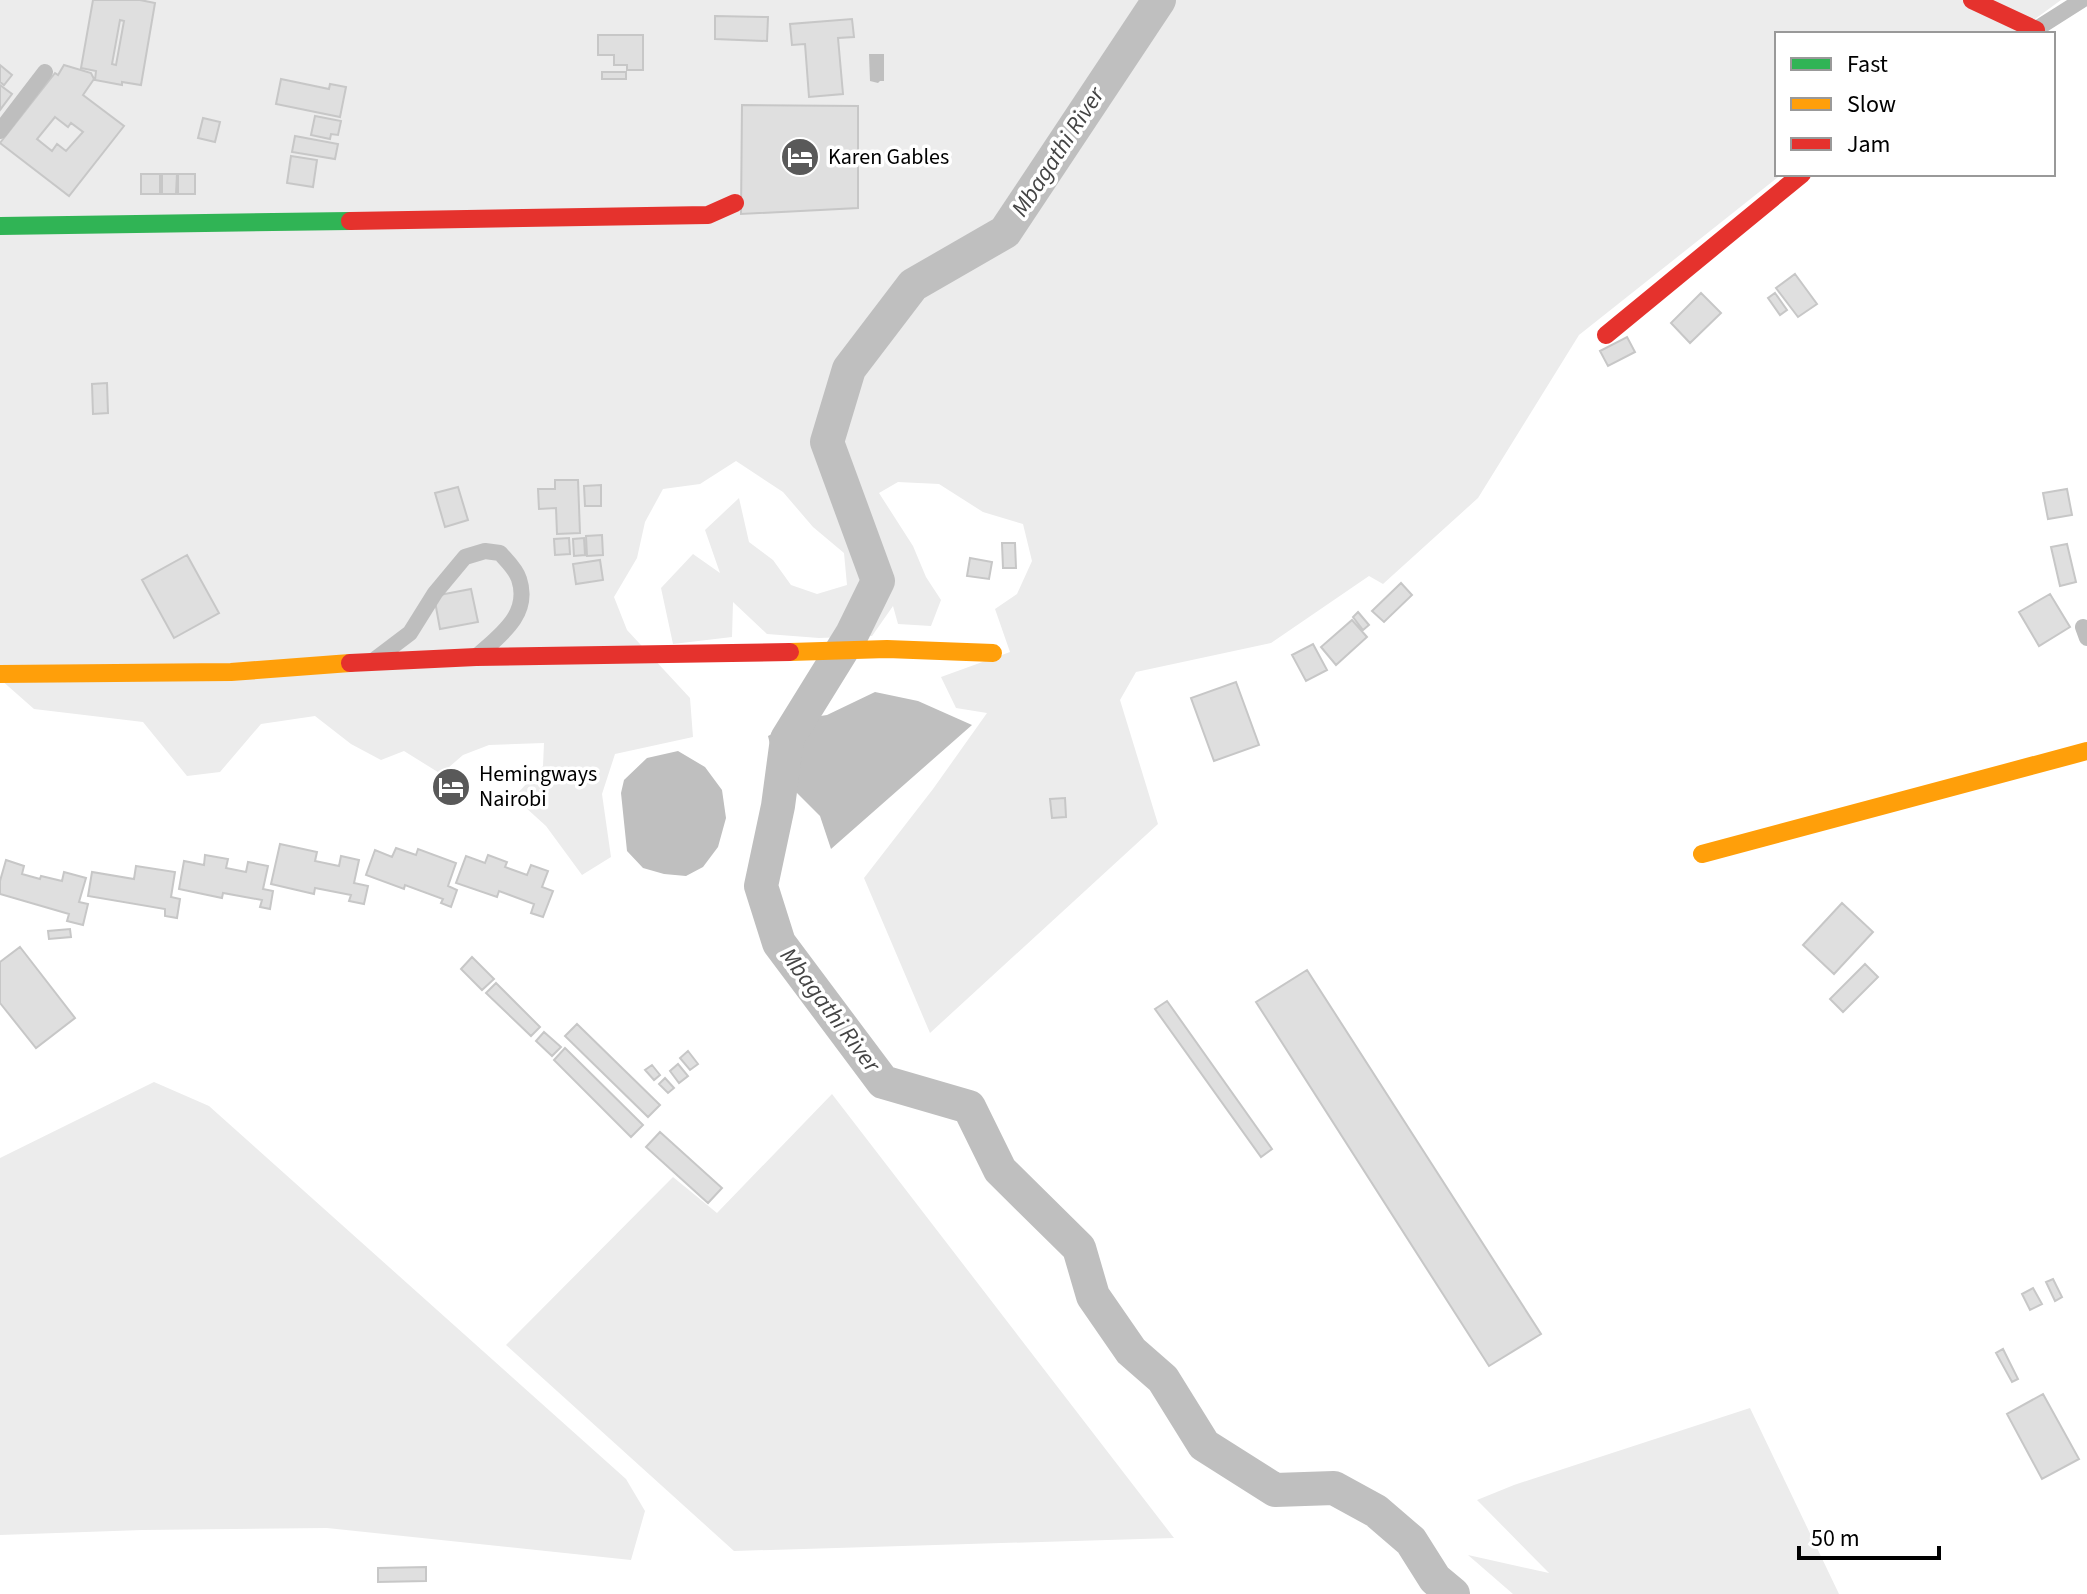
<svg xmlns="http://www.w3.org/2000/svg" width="2087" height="1594" font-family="'Source Sans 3',sans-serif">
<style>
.green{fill:#ececec}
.water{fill:#bfbfbf}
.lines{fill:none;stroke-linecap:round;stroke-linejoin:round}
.river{stroke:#bfbfbf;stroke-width:34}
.building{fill:#dfdfdf;stroke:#c7c7c7;stroke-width:2;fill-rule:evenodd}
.street{stroke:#bebebe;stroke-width:16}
.fast{stroke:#30b455;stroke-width:18}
.slow{stroke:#ff9f0a;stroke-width:18}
.jam{stroke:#e5322d;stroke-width:18}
.labels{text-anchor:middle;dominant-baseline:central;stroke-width:7;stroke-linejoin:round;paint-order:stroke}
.poi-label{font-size:22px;fill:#000;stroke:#fff;text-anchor:start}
.water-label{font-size:24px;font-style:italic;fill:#444;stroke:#fff}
</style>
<rect width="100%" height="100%" fill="#fff"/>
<path class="green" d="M 0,0 L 2061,0 L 2031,22 L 2010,34 L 1777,34 L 1777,174 L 1782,174 L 1579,335 L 1478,498 L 1383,584 L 1369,576 L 1271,643 L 1136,672 L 1120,700 L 1158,824 L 930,1033 L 864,878 L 933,789 L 987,713 L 956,708 L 941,677 L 1010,652 L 995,609 L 1017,594 L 1032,561 L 1023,524 L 983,512 L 939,484 L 898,482 L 879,493 L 913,546 L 926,577 L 941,600 L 931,626 L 898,624 L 893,606 L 872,636 L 819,638 L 767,634 L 733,602 L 732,637 L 673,644 L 661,588 L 693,554 L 720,573 L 705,530 L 739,498 L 749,542 L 773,560 L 791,585 L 817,594 L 847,585 L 844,553 L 813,527 L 783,492 L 736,461 L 700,484 L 663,489 L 645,522 L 637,558 L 614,597 L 627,630 L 690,698 L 693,737 L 615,754 L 602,794 L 611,857 L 582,875 L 546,826 L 514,797 L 543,766 L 544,743 L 489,745 L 463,755 L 441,774 L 404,751 L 381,760 L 351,744 L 315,716 L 261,724 L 220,772 L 187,776 L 143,722 L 34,709 L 0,679 Z
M 154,1082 L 209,1106 L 626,1479 L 645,1511 L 631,1560 L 327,1528 L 142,1530 L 0,1535 L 0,1158 Z
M 832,1094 L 1174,1538 L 734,1551 L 506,1345 L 673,1177 L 717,1213 Z
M 1750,1408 L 1839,1594 L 1513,1594 L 1468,1555 L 1549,1573 L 1477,1500 L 1514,1485 Z"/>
<path class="water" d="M 869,54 L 884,54 L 884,81 L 880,81 L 878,83 L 870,81 Z
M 875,692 L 918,701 L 972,725 L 831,849 L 820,816 L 777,773 L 768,736 L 801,719 L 827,715 Z
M 678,751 L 705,767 L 722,790 L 726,818 L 718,847 L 703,867 L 686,876 L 664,874 L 643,868 L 627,851 L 621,793 L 624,780 L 647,758 Z"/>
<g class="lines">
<path class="river" d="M 1159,0 L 1005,232 L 913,285 L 849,369 L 827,442 L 878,581 L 852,634 L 787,739 L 778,806 L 761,886 L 779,943 L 883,1082 L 969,1107 L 1000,1170 L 1079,1248 L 1093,1296 L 1131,1351 L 1163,1379 L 1204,1445 L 1275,1490 L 1334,1488 L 1376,1511 L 1411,1541 L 1435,1579 L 1453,1594"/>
</g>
<path class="building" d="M 93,0 L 140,0 L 155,3 L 141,85 L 122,82 L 122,85 L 95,80 L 96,71 L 81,68 ZM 120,20 L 124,21 L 116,65 L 112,64 Z
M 715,16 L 768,17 L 767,41 L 715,39 Z
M 852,19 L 854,37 L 838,38 L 843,94 L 809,97 L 805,44 L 792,45 L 790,24 Z
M 598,35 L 643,35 L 643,70 L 627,70 L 627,65 L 614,65 L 614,55 L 598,55 Z
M 0,65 L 12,75 L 4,85 L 0,82 Z
M 64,65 L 91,73 L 94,79 L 83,95 L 124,126 L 69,196 L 0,143 L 55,73 L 58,75 ZM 55,117 L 68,127 L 71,123 L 83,132 L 66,151 L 57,144 L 52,151 L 37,139 Z
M 602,72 L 626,72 L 626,79 L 602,79 Z
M 281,79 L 329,89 L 330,84 L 346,87 L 340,117 L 276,104 Z
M 0,85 L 12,94 L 0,110 Z
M 742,105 L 858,106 L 858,208 L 741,214 Z
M 315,116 L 341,121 L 338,135 L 331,134 L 330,139 L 311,135 Z
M 203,118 L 220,122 L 215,142 L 198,138 Z
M 295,136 L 338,144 L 335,159 L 292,152 Z
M 291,156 L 317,160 L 313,187 L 287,183 Z
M 141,174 L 160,174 L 160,194 L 141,194 Z
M 162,174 L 177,174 L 176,194 L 162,194 Z
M 178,174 L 195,174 L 195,194 L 178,194 Z
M 1795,274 L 1817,304 L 1798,317 L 1776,288 Z
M 1701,293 L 1721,313 L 1690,343 L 1671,323 Z
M 1775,293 L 1787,310 L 1780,315 L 1768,298 Z
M 1627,337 L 1635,352 L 1608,366 L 1600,351 Z
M 107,383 L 108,413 L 93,414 L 92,384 Z
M 555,480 L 578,480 L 580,533 L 557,534 L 556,508 L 539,509 L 538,489 L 555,489 Z
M 601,485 L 601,506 L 585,506 L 584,486 Z
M 458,487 L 468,520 L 445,527 L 435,493 Z
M 2067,489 L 2072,515 L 2048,519 L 2043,493 Z
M 602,535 L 603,555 L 587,556 L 586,536 Z
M 569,538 L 570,554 L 555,555 L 554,539 Z
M 584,538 L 585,555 L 574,556 L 573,539 Z
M 1002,543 L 1015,543 L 1016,568 L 1003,568 Z
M 2067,544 L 2076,582 L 2060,586 L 2051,547 Z
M 187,555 L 219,613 L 174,638 L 142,580 Z
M 970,558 L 992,562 L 989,579 L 967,576 Z
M 600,560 L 603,580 L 576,584 L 573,564 Z
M 1401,583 L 1412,595 L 1384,622 L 1372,611 Z
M 471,589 L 478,622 L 440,629 L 434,596 Z
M 2050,594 L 2070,627 L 2039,646 L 2019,612 Z
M 1358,612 L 1369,625 L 1363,630 L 1353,617 Z
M 1352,620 L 1367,637 L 1336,665 L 1321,647 Z
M 1313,644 L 1327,670 L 1306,681 L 1292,655 Z
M 1236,682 L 1259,745 L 1214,761 L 1191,698 Z
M 1065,798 L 1066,817 L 1052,818 L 1050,799 Z
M 280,844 L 317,852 L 315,861 L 339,866 L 341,856 L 359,860 L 354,883 L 368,886 L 364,904 L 349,901 L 351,895 L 315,888 L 314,894 L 271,884 Z
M 396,848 L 416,855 L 418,849 L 456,863 L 448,886 L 457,890 L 451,907 L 441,903 L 443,899 L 405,885 L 404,889 L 366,875 L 375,850 L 392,857 Z
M 205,855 L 228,859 L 226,868 L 246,872 L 248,862 L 268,866 L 263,889 L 273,891 L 270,909 L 260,907 L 262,900 L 223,893 L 222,898 L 179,889 L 184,861 L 204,865 Z
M 488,855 L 507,862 L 505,867 L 527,875 L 531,865 L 548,871 L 542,887 L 553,891 L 543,917 L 531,913 L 534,904 L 499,891 L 497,897 L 456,883 L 466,856 L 485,863 Z
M 6,860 L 24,866 L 22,874 L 40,879 L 41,876 L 62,881 L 64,872 L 86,878 L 79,902 L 88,904 L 83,925 L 67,921 L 69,914 L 0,894 L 0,881 Z
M 136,866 L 175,872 L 171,897 L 180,899 L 177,918 L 165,916 L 165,909 L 88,896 L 92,872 L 134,879 Z
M 1842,903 L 1873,932 L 1834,974 L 1803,945 Z
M 70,929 L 71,937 L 49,939 L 48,931 Z
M 20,947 L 75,1018 L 36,1048 L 0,1003 L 0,962 Z
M 472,957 L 494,979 L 482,990 L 461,969 Z
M 1865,964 L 1878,977 L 1843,1012 L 1830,999 Z
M 1307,970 L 1541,1334 L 1489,1366 L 1256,1002 Z
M 496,983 L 540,1027 L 531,1036 L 486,993 Z
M 1167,1001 L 1272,1149 L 1261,1157 L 1155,1009 Z
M 577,1024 L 660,1105 L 648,1117 L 565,1036 Z
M 544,1032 L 561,1047 L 552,1056 L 536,1041 Z
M 565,1048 L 643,1125 L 631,1137 L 554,1060 Z
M 688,1051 L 698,1064 L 690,1070 L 680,1058 Z
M 678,1064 L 688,1076 L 679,1083 L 670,1071 Z
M 652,1065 L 660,1075 L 654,1080 L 645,1070 Z
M 665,1078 L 674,1088 L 668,1093 L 659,1084 Z
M 660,1132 L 722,1188 L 708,1203 L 646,1147 Z
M 2053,1279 L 2062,1297 L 2055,1301 L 2046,1282 Z
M 2033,1288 L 2042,1304 L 2030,1310 L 2022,1294 Z
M 2003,1349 L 2018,1379 L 2012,1382 L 1996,1353 Z
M 2043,1394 L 2079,1459 L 2042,1479 L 2007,1414 Z
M 426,1567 L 426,1581 L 378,1582 L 378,1568 Z"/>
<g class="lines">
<path class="street" d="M 2030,33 L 2082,0
M 0,131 L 45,72
M 2083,627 L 2087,638
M 373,661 L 410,633 L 435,593 L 465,557 L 485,551 L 500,553 C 506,560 516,569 519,579 C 531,615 499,636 476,657"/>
<path class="fast" d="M 0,226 L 350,221"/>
<path class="slow" d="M 790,652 L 887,649 L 993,653
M 0,674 L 231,672 L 350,663
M 1702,854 L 2087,751"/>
<path class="jam" d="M 1972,0 L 2036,30
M 350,221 L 708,215 L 735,203
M 1606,335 L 1802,174
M 350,663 L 476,657 L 790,652"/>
</g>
<defs>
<symbol id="hotel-disc" viewBox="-11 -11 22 22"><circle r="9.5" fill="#595959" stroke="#fff"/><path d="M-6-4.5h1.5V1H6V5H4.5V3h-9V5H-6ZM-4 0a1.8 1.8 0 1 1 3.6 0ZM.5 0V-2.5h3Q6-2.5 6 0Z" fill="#fff"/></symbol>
</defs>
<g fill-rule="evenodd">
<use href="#hotel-disc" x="778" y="135" width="44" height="44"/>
<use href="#hotel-disc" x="429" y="765" width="44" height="44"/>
</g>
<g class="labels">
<g class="poi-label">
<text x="828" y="157">Karen Gables</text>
<text x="479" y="774">Hemingways<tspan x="479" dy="25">Nairobi</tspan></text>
</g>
<g class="water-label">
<text transform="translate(1058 152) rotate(-57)">Mbagathi River</text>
<text transform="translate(830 1010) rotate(53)">Mbagathi River</text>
</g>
</g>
<rect x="1775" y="32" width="280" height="144" fill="#ffffff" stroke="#999999" stroke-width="2"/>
<rect x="1791" y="58" width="40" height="12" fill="#30b455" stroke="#999999" stroke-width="2"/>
<text x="1847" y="72" font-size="24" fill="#000000">Fast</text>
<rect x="1791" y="98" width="40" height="12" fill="#ff9f0a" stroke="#999999" stroke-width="2"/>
<text x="1847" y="112" font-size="24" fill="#000000">Slow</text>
<rect x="1791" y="138" width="40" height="12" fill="#e5322d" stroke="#999999" stroke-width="2"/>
<text x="1847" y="152" font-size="24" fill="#000000">Jam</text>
<path d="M1799 1546v12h140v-12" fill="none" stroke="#000000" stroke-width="4"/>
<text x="1811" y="1546" font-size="24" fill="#000000" stroke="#ffffff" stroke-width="6" paint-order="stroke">50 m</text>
</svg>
